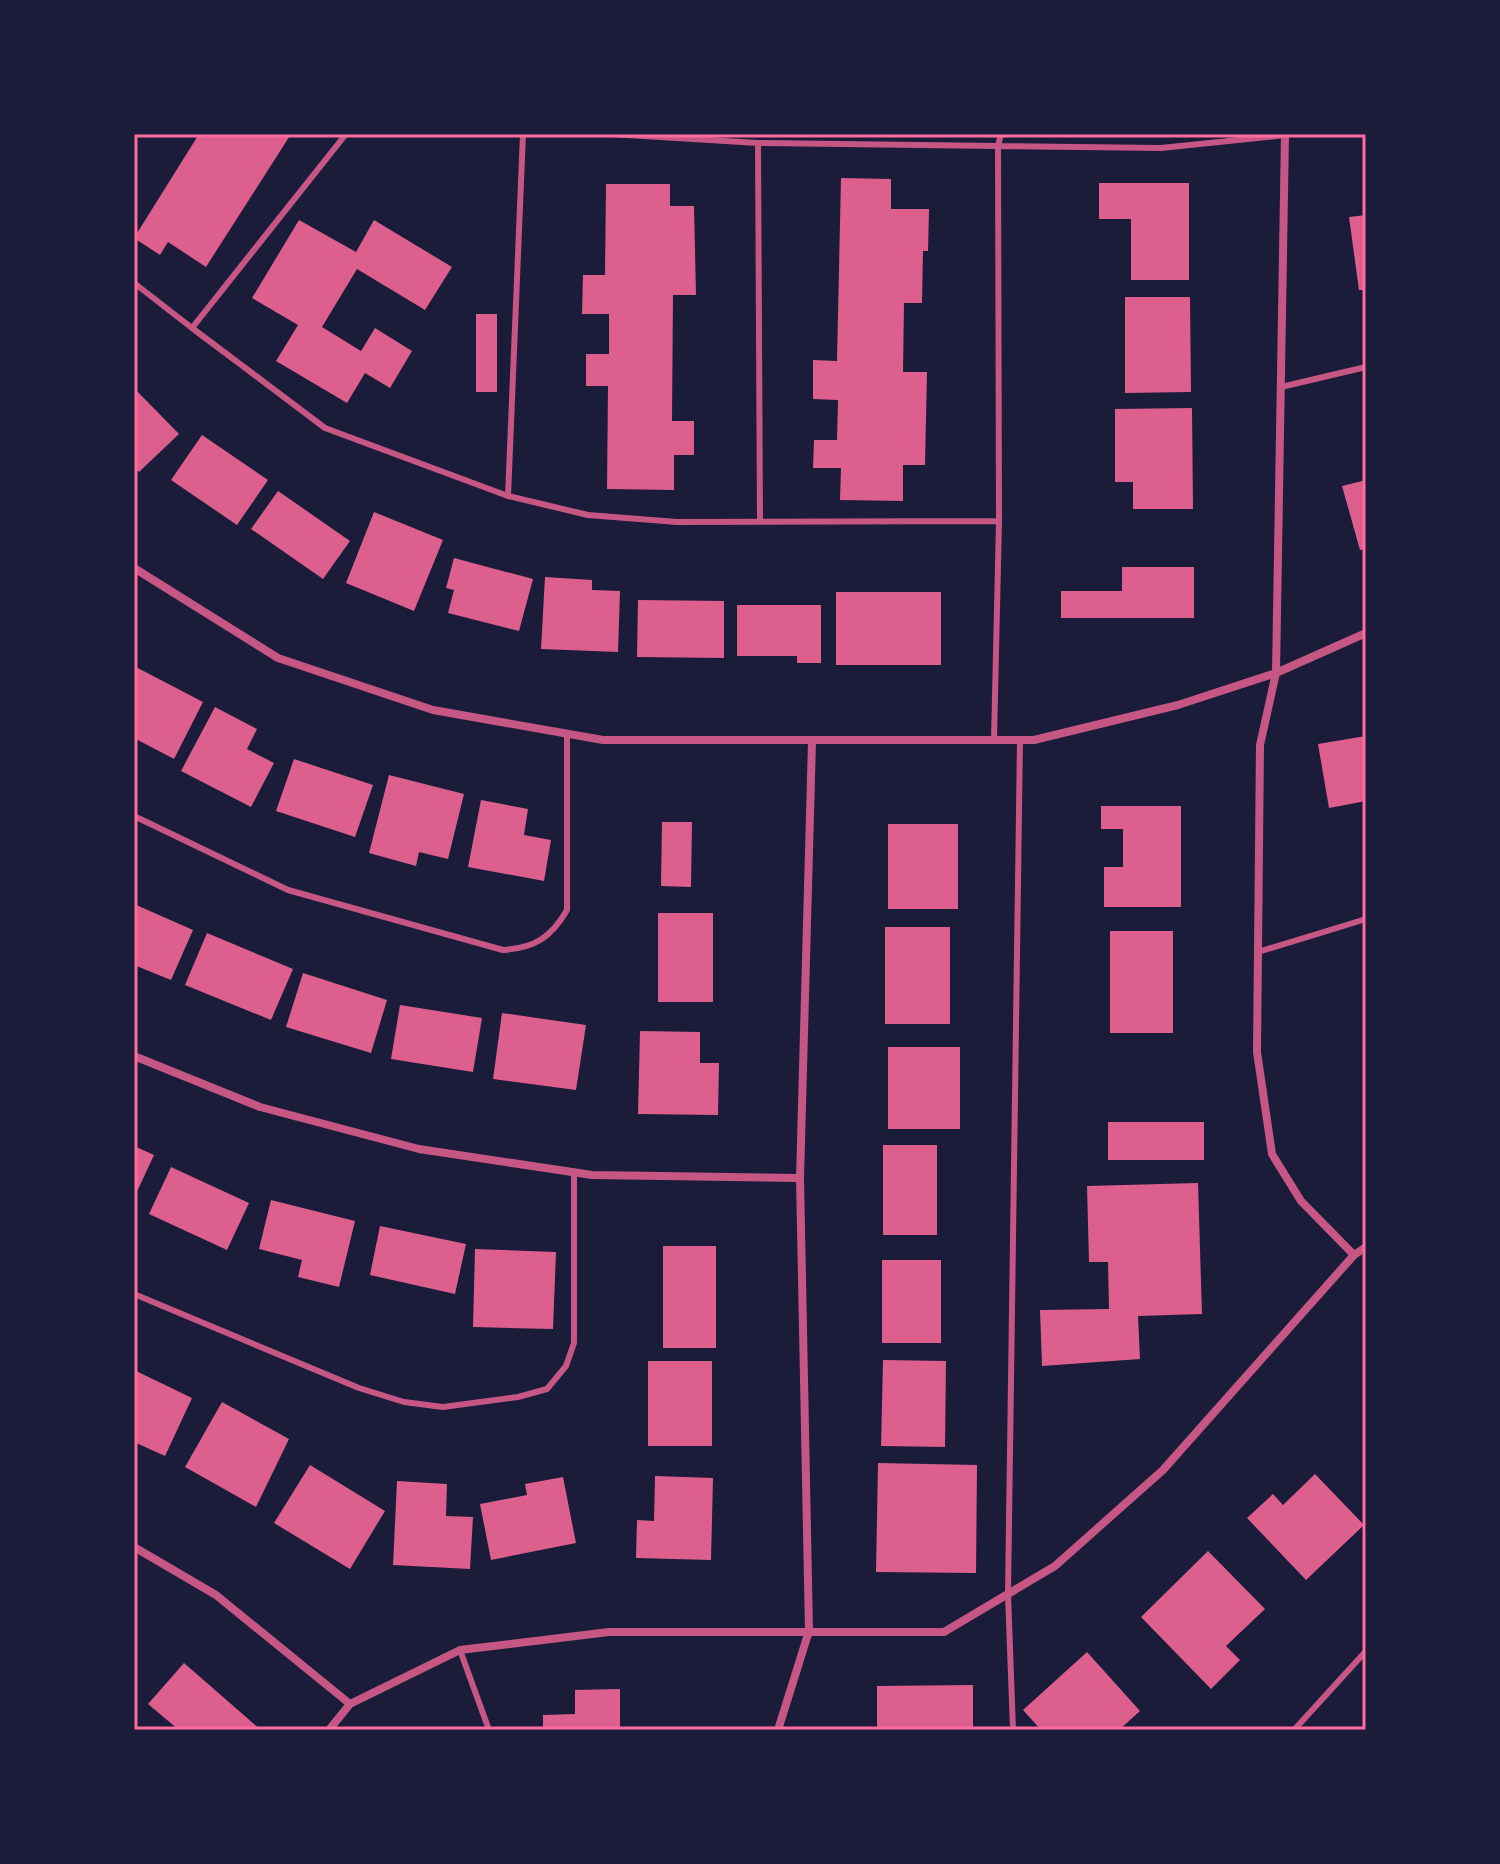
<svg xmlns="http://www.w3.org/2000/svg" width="1500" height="1864" font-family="Lato,sans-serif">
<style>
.building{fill:#dd5f8e}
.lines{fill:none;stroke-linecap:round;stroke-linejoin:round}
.service{stroke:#c65784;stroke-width:6}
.minor{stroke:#c65784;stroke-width:8}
.neatline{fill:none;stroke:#ff6b9d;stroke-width:3}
</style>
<rect width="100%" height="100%" fill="#1b1b3a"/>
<path class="building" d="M 199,134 L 291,134 L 206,267 L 168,242 L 160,255 L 134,238 Z
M 841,178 L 891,179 L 891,209 L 929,209 L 928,251 L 923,251 L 922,303 L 904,303 L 903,372 L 927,372 L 925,465 L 903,465 L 903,501 L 840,500 L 841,468 L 813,468 L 814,440 L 837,440 L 838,400 L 813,399 L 813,360 L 837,361 Z
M 1099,183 L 1189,183 L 1189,280 L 1131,280 L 1131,219 L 1099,219 Z
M 606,184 L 670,184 L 670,206 L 694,206 L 696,295 L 673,295 L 672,421 L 694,421 L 694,455 L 674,455 L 674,490 L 607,489 L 608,386 L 586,386 L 586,354 L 609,354 L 609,314 L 582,314 L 583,275 L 605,275 Z
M 1366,215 L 1366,290 L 1359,290 L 1349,217 Z
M 299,220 L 356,252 L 374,220 L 452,267 L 425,310 L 357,269 L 322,327 L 361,351 L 375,328 L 412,351 L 390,388 L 365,373 L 347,403 L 276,361 L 298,325 L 252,298 Z
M 1125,297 L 1190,297 L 1191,392 L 1125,393 Z
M 476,314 L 497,314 L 497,392 L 476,392 Z
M 134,388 L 179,434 L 139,472 L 134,467 Z
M 1192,408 L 1193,509 L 1133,509 L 1133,482 L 1115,482 L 1115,409 Z
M 202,435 L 268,480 L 237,525 L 171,480 Z
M 1366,480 L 1366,549 L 1360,550 L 1342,486 Z
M 278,491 L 350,541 L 323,579 L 251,529 Z
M 374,512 L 443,540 L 414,611 L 346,583 Z
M 454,558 L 533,579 L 519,631 L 448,613 L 454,590 L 446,588 Z
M 1122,567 L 1194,567 L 1194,618 L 1061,618 L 1061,591 L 1122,591 Z
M 545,577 L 592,580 L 592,590 L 620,591 L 618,652 L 541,649 Z
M 836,592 L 941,592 L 941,665 L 836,665 Z
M 638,600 L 724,601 L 724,658 L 637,657 Z
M 737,605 L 821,605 L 821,663 L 797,663 L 797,656 L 737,656 Z
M 134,666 L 203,702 L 174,759 L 134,738 Z
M 215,707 L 257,729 L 247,749 L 274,763 L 251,807 L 181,771 Z
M 1366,736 L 1366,801 L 1329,808 L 1318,744 Z
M 294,759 L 373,785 L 355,837 L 276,811 Z
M 389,775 L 464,794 L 448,859 L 419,852 L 416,866 L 369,853 Z
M 481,800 L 528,809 L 524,835 L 551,840 L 544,881 L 468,867 Z
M 1101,806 L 1181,806 L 1181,907 L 1104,907 L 1104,867 L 1123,867 L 1123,829 L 1101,829 Z
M 662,822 L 692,822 L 691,887 L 661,886 Z
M 888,824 L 958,824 L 958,909 L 888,909 Z
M 134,904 L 193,930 L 171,980 L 134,965 Z
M 658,913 L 713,913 L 713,1002 L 658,1002 Z
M 885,927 L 950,927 L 950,1024 L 885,1024 Z
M 1110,931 L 1173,931 L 1173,1033 L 1110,1033 Z
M 207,933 L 293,969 L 271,1020 L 185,985 Z
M 303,973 L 387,1000 L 371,1053 L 286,1027 Z
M 400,1005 L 482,1018 L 473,1072 L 391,1059 Z
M 502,1013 L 586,1025 L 576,1090 L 493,1079 Z
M 640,1031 L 700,1032 L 700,1063 L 719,1063 L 718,1115 L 638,1114 Z
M 888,1047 L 960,1047 L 960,1129 L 888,1129 Z
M 1108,1122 L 1204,1122 L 1204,1160 L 1108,1160 Z
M 883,1145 L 937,1145 L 937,1235 L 883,1235 Z
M 134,1146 L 154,1155 L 134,1198 Z
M 171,1167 L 249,1203 L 227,1250 L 149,1214 Z
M 1198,1183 L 1202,1314 L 1138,1316 L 1140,1359 L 1042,1366 L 1040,1310 L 1109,1309 L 1108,1262 L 1089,1262 L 1087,1186 Z
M 271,1200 L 355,1221 L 339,1287 L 298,1277 L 302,1260 L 259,1249 Z
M 380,1226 L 466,1244 L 455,1294 L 370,1275 Z
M 663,1246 L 716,1246 L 716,1348 L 663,1348 Z
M 475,1249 L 556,1252 L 553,1329 L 473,1327 Z
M 882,1260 L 941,1260 L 941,1343 L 882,1343 Z
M 883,1360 L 946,1361 L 945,1447 L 881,1446 Z
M 648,1361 L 712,1361 L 712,1446 L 648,1446 Z
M 134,1370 L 192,1398 L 165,1456 L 134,1442 Z
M 222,1402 L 289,1439 L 256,1507 L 185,1467 Z
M 878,1463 L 977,1465 L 976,1573 L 876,1572 Z
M 310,1465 L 385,1511 L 350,1569 L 274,1523 Z
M 1315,1474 L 1364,1525 L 1306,1580 L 1247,1518 L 1273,1494 L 1283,1505 Z
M 655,1476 L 713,1478 L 711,1560 L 636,1558 L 637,1520 L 654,1521 Z
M 563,1477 L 576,1543 L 491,1560 L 480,1504 L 527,1495 L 525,1484 Z
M 397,1481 L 447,1484 L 446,1516 L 473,1517 L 470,1569 L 393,1565 Z
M 1208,1551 L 1265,1609 L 1226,1646 L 1240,1660 L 1211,1689 L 1141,1617 Z
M 1087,1652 L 1140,1711 L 1119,1730 L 1041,1730 L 1023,1710 Z
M 184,1663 L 261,1730 L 179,1730 L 148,1704 Z
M 973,1685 L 973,1730 L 877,1730 L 877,1686 Z
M 620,1689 L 620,1730 L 543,1730 L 543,1715 L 575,1714 L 575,1690 Z"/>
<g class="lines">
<path class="service" d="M 611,134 L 758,143 L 998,146 L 1001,134
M 758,143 L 760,522
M 134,283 L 192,328 L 346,134
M 192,328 L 325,428 L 508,496 L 523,134
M 1281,387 L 1366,367
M 508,496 L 588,515 L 677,522 L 999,521
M 994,740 L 999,521 L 998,146 L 1161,148 L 1286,135
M 134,816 L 288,890 L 503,950 C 534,948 551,938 567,910 L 567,734
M 1258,952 L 1366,919
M 134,1294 L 359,1388 L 404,1402 L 443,1407 L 518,1397 L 547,1389 L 566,1366 L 574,1343 L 574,1172
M 460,1650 L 489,1730
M 1013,1730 L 1008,1594 L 1020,740
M 1294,1730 L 1366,1651"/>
<path class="minor" d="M 1285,134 L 1276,673 L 1260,745 L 1257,1052 L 1272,1154 L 1301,1201 L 1354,1255
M 134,568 L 278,658 L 433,710 L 603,740 L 1034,740 L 1178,705 L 1276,673 L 1366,633
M 134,1056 L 260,1107 L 419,1149 L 592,1175 L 800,1178
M 134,1547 L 216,1595 L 350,1704
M 329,1730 L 350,1704 L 460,1650 L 609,1632 L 944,1632 L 1055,1566 L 1163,1470 L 1354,1255 L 1366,1247
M 778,1730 L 809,1631 L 800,1178 L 812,742"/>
</g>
<rect width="1500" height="1864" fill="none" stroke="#1b1b3a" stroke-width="272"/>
<rect x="136" y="136" width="1228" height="1592" class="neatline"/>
</svg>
